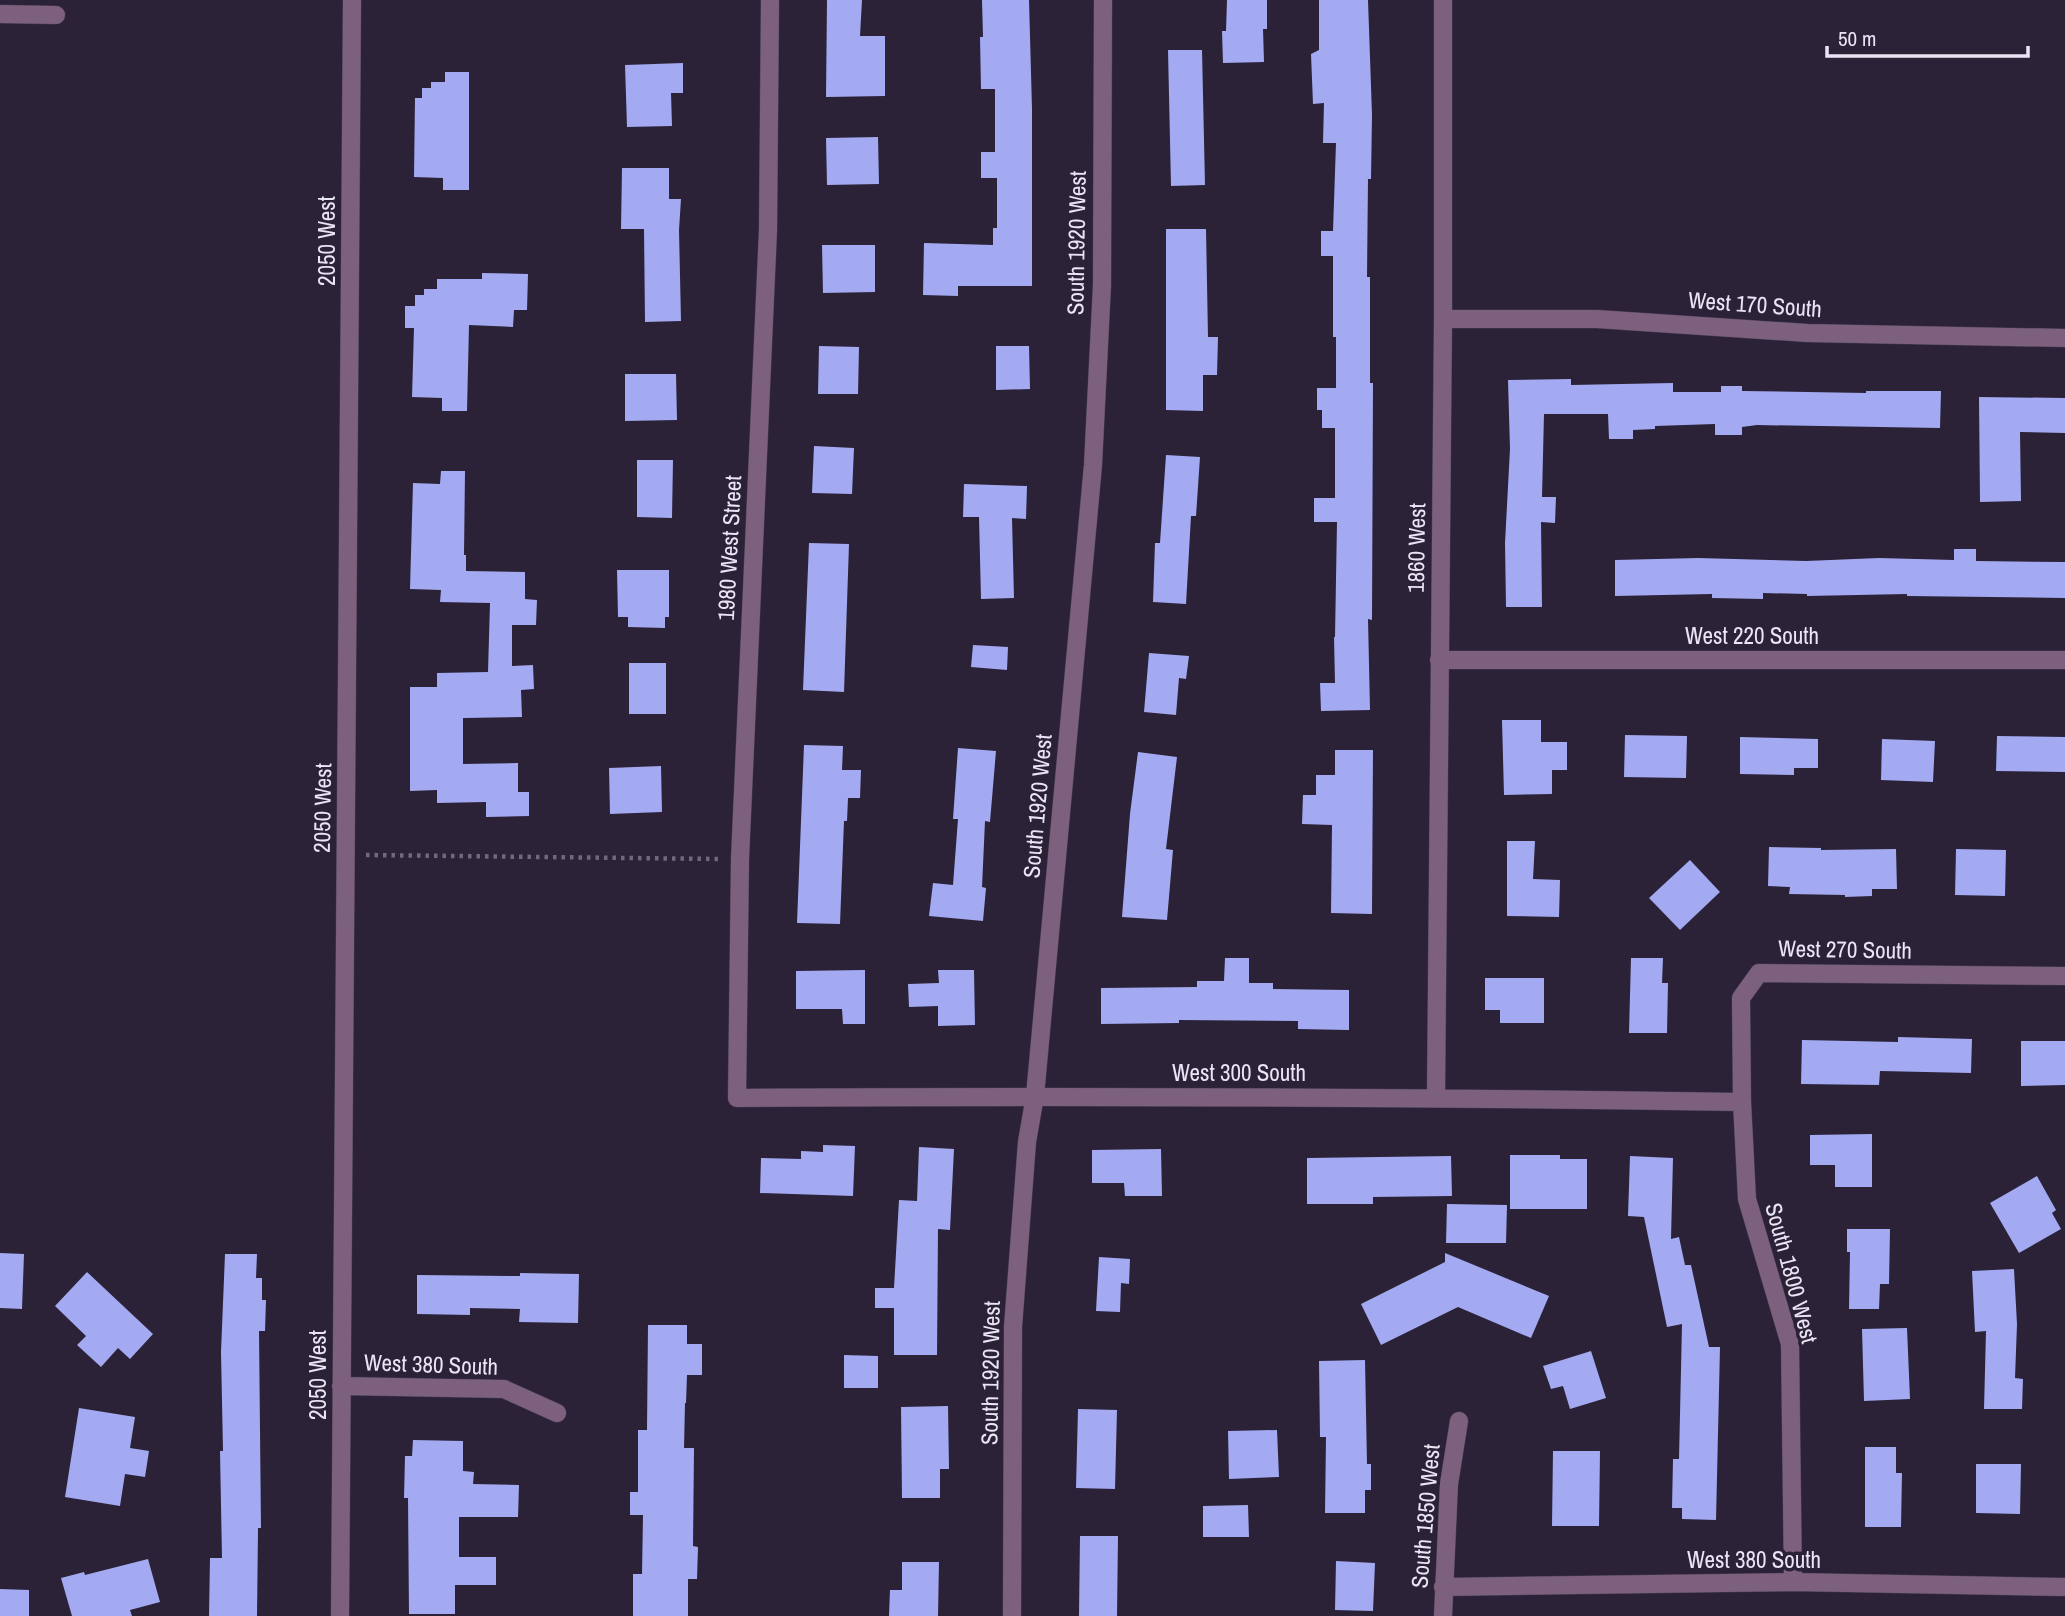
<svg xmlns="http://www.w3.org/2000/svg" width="2065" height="1616" font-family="'Archivo Narrow',sans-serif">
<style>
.building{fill:#a3aaf1}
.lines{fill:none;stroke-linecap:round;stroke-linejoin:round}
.minor-casing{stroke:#463d52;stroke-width:19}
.path{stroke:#70697c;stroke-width:4.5;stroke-dasharray:3.5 5;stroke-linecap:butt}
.minor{stroke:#7c607e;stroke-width:18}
.labels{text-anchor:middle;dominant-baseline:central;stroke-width:7;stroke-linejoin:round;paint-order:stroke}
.street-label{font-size:23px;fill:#eae5f4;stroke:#2b2238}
</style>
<rect width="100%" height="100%" fill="#2b2238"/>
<path class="building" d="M 827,0 L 862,0 L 860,36 L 885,36 L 885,96 L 826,97 Z
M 982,0 L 1029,0 L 1032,109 L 1032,286 L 958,286 L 958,296 L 923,295 L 924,243 L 993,245 L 993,228 L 997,228 L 997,178 L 981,178 L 981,152 L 995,152 L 995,89 L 981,89 L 980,37 L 983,37 Z
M 1227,0 L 1267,0 L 1267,29 L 1263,29 L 1264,62 L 1223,63 L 1222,31 L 1226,31 Z
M 1319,0 L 1368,0 L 1372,115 L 1371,179 L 1368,179 L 1367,277 L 1370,277 L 1370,383 L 1373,383 L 1372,620 L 1368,619 L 1370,710 L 1321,711 L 1320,683 L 1335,683 L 1334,637 L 1335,637 L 1337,522 L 1314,522 L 1314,498 L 1335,498 L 1335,428 L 1322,428 L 1322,410 L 1317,410 L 1317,388 L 1336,388 L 1336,337 L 1333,337 L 1333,256 L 1321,256 L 1321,231 L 1333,231 L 1336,143 L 1323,143 L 1324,103 L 1313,104 L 1311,54 L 1319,50 Z
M 1168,50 L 1202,50 L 1205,185 L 1171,186 Z
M 683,63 L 683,93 L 671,93 L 672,126 L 627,127 L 625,65 Z
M 445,72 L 469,72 L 469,190 L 443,190 L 443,178 L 414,177 L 415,98 L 422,98 L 422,88 L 431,88 L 431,82 L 445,82 Z
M 878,137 L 879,184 L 827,185 L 826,138 Z
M 622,168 L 669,168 L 669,199 L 681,199 L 679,230 L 681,321 L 645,322 L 644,229 L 621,229 Z
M 1166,229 L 1206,229 L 1208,337 L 1218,337 L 1217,375 L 1203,375 L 1203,411 L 1166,410 Z
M 822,245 L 875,245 L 875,292 L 823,293 Z
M 482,273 L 528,274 L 527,310 L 514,310 L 513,327 L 469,325 L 467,411 L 442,411 L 442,398 L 412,397 L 414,328 L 405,328 L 405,306 L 415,306 L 415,295 L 424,295 L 424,289 L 437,289 L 437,279 L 482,279 Z
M 819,346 L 859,347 L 858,394 L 818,394 Z
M 996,346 L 1029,346 L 1030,389 L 996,390 Z
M 625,374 L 676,374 L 677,420 L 625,421 Z
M 1571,379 L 1571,385 L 1673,383 L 1673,392 L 1721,392 L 1721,386 L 1742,386 L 1742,391 L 1866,393 L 1866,391 L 1941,391 L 1940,428 L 1757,425 L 1742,427 L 1742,435 L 1715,435 L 1715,424 L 1655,426 L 1655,429 L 1633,430 L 1633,439 L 1609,439 L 1608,414 L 1544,414 L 1542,497 L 1556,497 L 1555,523 L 1541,522 L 1542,607 L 1506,607 L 1505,543 L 1510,449 L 1508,380 Z
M 1979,397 L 2065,398 L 2065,433 L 2020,432 L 2021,501 L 1980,502 Z
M 814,446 L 854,448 L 852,494 L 812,493 Z
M 1166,455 L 1200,457 L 1196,516 L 1191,516 L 1186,604 L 1153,602 L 1155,543 L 1160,543 Z
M 637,460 L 673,460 L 672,518 L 637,517 Z
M 441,471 L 465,471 L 464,555 L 466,555 L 466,571 L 525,572 L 525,599 L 537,600 L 536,625 L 512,625 L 512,666 L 533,665 L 534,689 L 521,690 L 522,717 L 463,718 L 463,764 L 518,763 L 518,792 L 529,792 L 529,816 L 486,817 L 486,802 L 437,803 L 437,790 L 410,791 L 410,687 L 437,687 L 437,673 L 488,672 L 490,603 L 440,602 L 441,590 L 410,589 L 413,483 L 440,484 Z
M 964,484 L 1027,486 L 1026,519 L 1012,518 L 1014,598 L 981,599 L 979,517 L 963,517 Z
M 809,543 L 849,544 L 844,692 L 803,690 Z
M 1954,549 L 1976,549 L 1976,561 L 2065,562 L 2065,598 L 1907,596 L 1907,594 L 1807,596 L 1807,594 L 1763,593 L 1763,599 L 1712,598 L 1712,594 L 1615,596 L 1615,560 L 1698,558 L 1806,561 L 1879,558 L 1954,560 Z
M 617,570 L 669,570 L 669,617 L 665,617 L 665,628 L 628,627 L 628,617 L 618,617 Z
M 973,645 L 1008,647 L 1007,670 L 971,667 Z
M 1149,653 L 1189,656 L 1186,679 L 1179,678 L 1176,715 L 1144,712 Z
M 629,663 L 666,663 L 666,714 L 629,714 Z
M 1502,720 L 1541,720 L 1541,742 L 1567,742 L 1567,770 L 1552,770 L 1552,794 L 1504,795 Z
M 1625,735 L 1687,736 L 1686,778 L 1624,777 Z
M 1997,736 L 2065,737 L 2065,772 L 1996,771 Z
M 1740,737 L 1818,739 L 1818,768 L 1794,768 L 1794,775 L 1740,774 Z
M 1882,739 L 1935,741 L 1933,782 L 1881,780 Z
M 804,745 L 843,746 L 842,770 L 861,770 L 860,798 L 848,798 L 847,821 L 844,821 L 840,924 L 797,923 Z
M 958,748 L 996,751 L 990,822 L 985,821 L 982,887 L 986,888 L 983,921 L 929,916 L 933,883 L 953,885 L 958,819 L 953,819 Z
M 1335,750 L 1373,750 L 1372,914 L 1331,913 L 1332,825 L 1302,824 L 1303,795 L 1316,795 L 1316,775 L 1335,775 Z
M 1138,752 L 1177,757 L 1166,849 L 1173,850 L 1167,920 L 1122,917 L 1130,814 Z
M 661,766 L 662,812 L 610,814 L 609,768 Z
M 1507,841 L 1535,841 L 1533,879 L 1560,880 L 1559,917 L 1507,916 Z
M 1769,847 L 1821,848 L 1821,850 L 1896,849 L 1897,889 L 1872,889 L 1872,896 L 1845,897 L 1845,895 L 1789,894 L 1790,887 L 1768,886 Z
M 1956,849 L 2006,850 L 2005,896 L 1955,895 Z
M 1690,860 L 1720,892 L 1680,930 L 1649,898 Z
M 1225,958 L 1249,958 L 1249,983 L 1273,983 L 1273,989 L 1349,990 L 1349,1030 L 1298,1029 L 1298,1021 L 1179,1020 L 1179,1023 L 1101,1024 L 1101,988 L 1197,987 L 1197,981 L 1224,981 Z
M 1631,958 L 1663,958 L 1662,983 L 1668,983 L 1667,1033 L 1629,1033 Z
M 865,970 L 865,1024 L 843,1024 L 842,1009 L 796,1009 L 796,971 Z
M 938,970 L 974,970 L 975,1025 L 938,1026 L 938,1006 L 909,1007 L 908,984 L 939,983 Z
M 1485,978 L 1544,978 L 1544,1023 L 1500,1023 L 1500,1010 L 1485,1010 Z
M 1898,1037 L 1972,1039 L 1971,1073 L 1880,1071 L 1879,1085 L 1801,1084 L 1802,1040 L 1898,1042 Z
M 2021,1041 L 2065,1041 L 2065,1085 L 2021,1086 Z
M 1872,1134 L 1872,1187 L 1835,1187 L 1835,1165 L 1810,1165 L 1810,1135 Z
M 823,1145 L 855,1146 L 853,1196 L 760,1193 L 761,1158 L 801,1159 L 801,1151 L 823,1152 Z
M 919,1147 L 954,1149 L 950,1230 L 938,1229 L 937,1355 L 894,1355 L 894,1308 L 875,1308 L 875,1288 L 894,1288 L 899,1200 L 917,1201 Z
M 1161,1149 L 1162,1196 L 1125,1196 L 1124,1183 L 1092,1183 L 1092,1150 Z
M 1510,1155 L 1560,1155 L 1560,1159 L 1587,1159 L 1587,1209 L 1510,1209 Z
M 1451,1156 L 1452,1196 L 1373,1197 L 1373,1204 L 1307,1204 L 1307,1158 Z
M 1630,1156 L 1673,1158 L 1671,1239 L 1679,1237 L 1685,1265 L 1691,1265 L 1709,1347 L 1720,1347 L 1716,1520 L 1682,1519 L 1682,1508 L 1672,1508 L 1673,1459 L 1679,1459 L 1682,1324 L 1667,1327 L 1644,1217 L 1628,1216 Z
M 2037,1176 L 2056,1210 L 2052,1213 L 2061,1229 L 2019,1253 L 1990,1203 Z
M 1447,1204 L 1507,1205 L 1506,1243 L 1446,1243 Z
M 1847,1229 L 1890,1229 L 1889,1284 L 1880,1284 L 1879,1309 L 1849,1309 L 1850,1252 L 1847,1252 Z
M 0,1253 L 24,1254 L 22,1309 L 0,1308 Z
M 1445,1253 L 1549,1296 L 1531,1338 L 1458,1307 L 1381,1345 L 1361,1304 L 1445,1262 Z
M 225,1254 L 257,1254 L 256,1278 L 262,1278 L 262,1300 L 266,1300 L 265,1331 L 259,1331 L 261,1528 L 258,1528 L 257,1616 L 209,1616 L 210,1558 L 222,1558 L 220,1451 L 223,1451 L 221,1352 Z
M 1099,1257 L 1130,1259 L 1129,1284 L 1121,1283 L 1120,1312 L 1096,1311 Z
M 2014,1269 L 2017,1324 L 2015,1378 L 2023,1379 L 2022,1409 L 1984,1409 L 1986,1331 L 1975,1332 L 1972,1271 Z
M 87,1272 L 153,1334 L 130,1359 L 118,1348 L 101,1367 L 77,1345 L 86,1336 L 55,1306 Z
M 520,1273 L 579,1274 L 578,1323 L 519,1322 L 520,1309 L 470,1308 L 470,1315 L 417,1314 L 417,1275 L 520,1276 Z
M 648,1325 L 687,1325 L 687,1344 L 702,1344 L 702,1375 L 687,1375 L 686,1403 L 685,1403 L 684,1448 L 694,1448 L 693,1546 L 698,1547 L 697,1579 L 688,1579 L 688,1616 L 633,1616 L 633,1574 L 642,1574 L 643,1515 L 630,1515 L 630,1492 L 638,1492 L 638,1430 L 647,1430 Z
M 1907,1328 L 1910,1399 L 1864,1401 L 1862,1329 Z
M 1591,1351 L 1606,1398 L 1570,1409 L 1563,1386 L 1551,1389 L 1543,1366 Z
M 844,1355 L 878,1356 L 878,1388 L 844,1388 Z
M 1365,1360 L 1367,1464 L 1371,1464 L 1371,1490 L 1365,1490 L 1365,1513 L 1325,1513 L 1326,1437 L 1320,1437 L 1319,1361 Z
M 948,1406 L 949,1469 L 940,1469 L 940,1498 L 902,1498 L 901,1407 Z
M 79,1408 L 135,1417 L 130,1448 L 149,1451 L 145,1477 L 125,1474 L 120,1506 L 65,1497 Z
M 1078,1409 L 1117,1410 L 1115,1489 L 1076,1488 Z
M 1277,1430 L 1279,1477 L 1229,1479 L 1228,1431 Z
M 413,1440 L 463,1441 L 463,1471 L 474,1472 L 473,1484 L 519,1485 L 518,1517 L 459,1517 L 459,1557 L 496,1557 L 496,1585 L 455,1585 L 455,1614 L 409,1614 L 408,1498 L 404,1498 L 405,1456 L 412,1456 Z
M 1865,1447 L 1896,1447 L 1896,1473 L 1902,1473 L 1901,1527 L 1865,1527 Z
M 1553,1451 L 1600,1451 L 1599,1526 L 1552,1526 Z
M 1976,1464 L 2021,1464 L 2020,1514 L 1976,1513 Z
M 1248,1505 L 1249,1537 L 1203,1537 L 1203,1506 Z
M 1080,1536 L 1118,1536 L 1117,1616 L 1079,1616 Z
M 148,1559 L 160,1602 L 130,1610 L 132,1616 L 72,1616 L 61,1578 L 84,1572 L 85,1575 Z
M 1336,1561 L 1375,1563 L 1373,1611 L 1335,1610 Z
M 902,1562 L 939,1562 L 938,1616 L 889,1616 L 890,1590 L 902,1590 Z
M 0,1589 L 29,1590 L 29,1616 L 0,1616 Z"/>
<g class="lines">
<defs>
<path id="minor" d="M 770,0 L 768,230 L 740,859 L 737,1098 C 1072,1096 1407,1097 1742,1102
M 0,14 L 56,15
M 1443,319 L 1597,319 L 1807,333 L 2065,338
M 1439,660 L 2065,660
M 1436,1097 L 1443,319 L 1443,0
M 341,1386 L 504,1389 L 557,1413
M 1793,1582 L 1790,1344 L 1747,1199 L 1742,1102 L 1741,998 L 1759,973 L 2065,976
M 1443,1587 L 1793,1582 L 2065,1587
M 340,1616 L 352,0
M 1012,1616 L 1013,1327 L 1027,1142 L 1035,1096 L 1093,465 L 1102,285 L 1103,0
M 1443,1616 L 1449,1484 L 1459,1421"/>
</defs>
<use href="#minor" class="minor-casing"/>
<path class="path" d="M 366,855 L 718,859"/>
<use href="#minor" class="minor"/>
</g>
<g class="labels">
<g class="street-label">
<text transform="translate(326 241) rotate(-90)">2050 West</text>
<text transform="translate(1076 243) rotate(-89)">South 1920 West</text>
<text transform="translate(1755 304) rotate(4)">West 170 South</text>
<text transform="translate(729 548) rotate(-87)">1980 West Street</text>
<text transform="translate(1416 548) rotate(-89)">1860 West</text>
<text x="1752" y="635">West 220 South</text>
<text transform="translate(1037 806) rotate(-85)">South 1920 West</text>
<text transform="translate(322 808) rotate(-89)">2050 West</text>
<text transform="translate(1845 949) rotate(1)">West 270 South</text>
<text x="1239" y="1072">West 300 South</text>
<text transform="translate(1792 1273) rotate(75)">South 1800 West</text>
<text transform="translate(431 1364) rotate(2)">West 380 South</text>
<text transform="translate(990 1373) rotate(-89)">South 1920 West</text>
<text transform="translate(317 1375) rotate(-90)">2050 West</text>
<text transform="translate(1425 1516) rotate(-85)">South 1850 West</text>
<text x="1754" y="1559">West 380 South</text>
</g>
</g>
<path d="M1827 46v10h201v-10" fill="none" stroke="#eae5f4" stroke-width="3.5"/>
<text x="1838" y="46" font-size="21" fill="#eae5f4" stroke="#2b2238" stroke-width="5" paint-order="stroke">50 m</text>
</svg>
